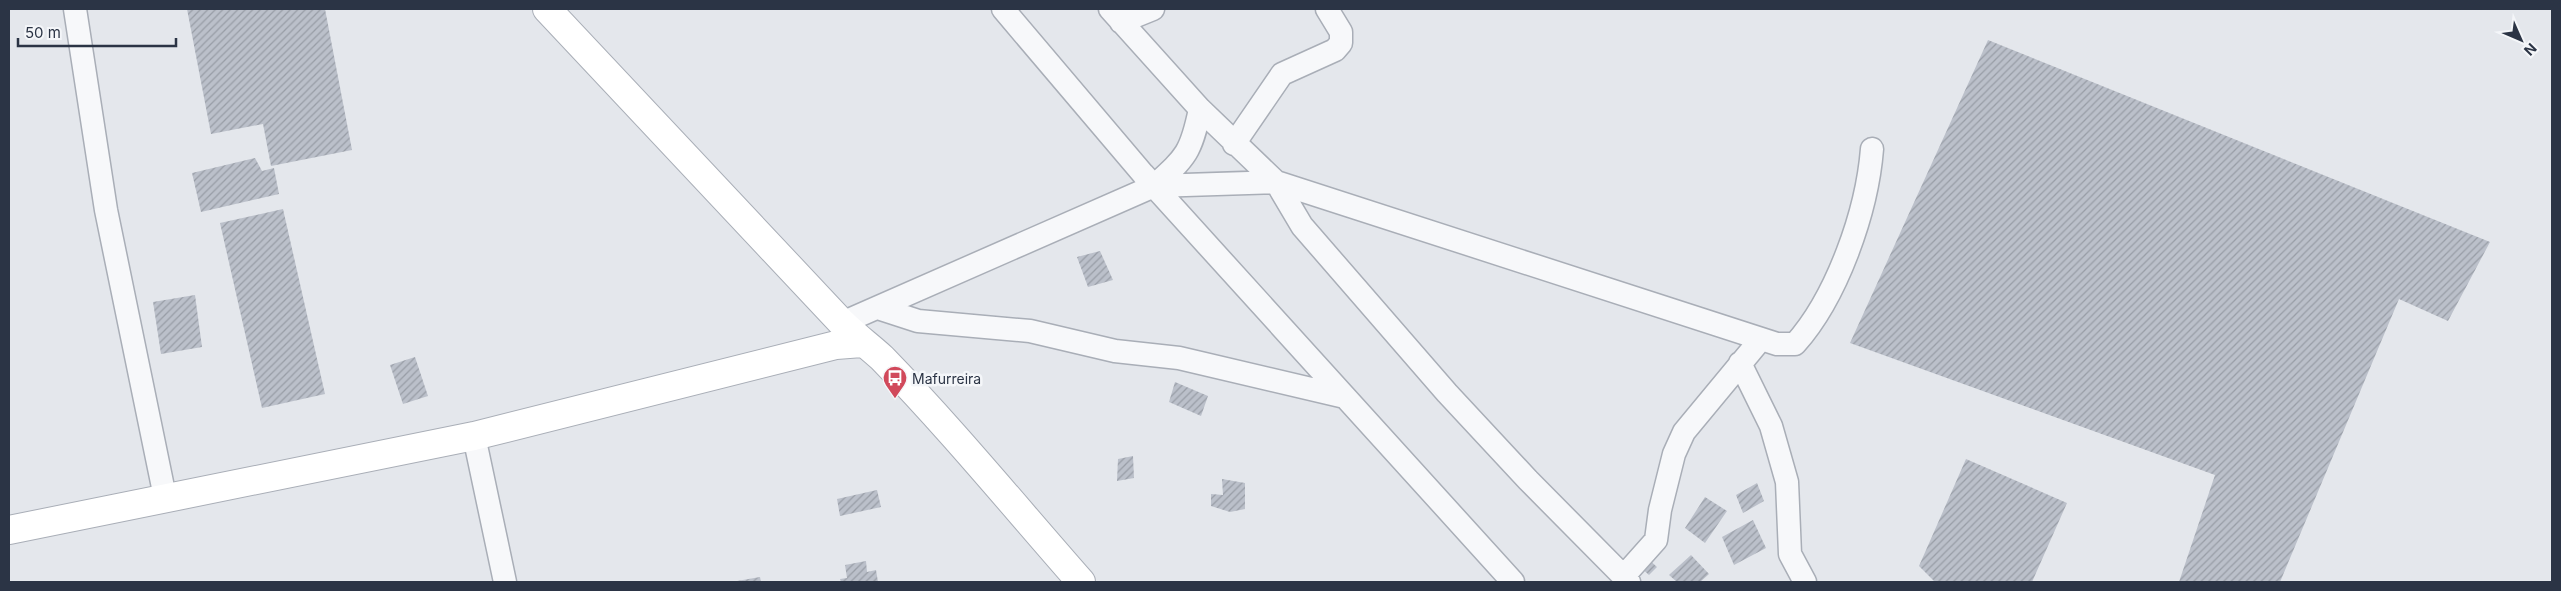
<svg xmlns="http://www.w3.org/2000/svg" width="2561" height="591" font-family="Inter,sans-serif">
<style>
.building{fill:url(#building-hatch)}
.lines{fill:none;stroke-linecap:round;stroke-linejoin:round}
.street-casing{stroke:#a9aeb7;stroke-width:25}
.secondary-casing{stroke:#a9aeb7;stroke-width:30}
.street{stroke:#f7f8fa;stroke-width:22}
.secondary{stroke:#fff;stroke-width:28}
.labels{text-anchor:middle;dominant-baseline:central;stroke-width:5;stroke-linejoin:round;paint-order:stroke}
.poi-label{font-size:14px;fill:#2b3445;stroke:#f4f6f9;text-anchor:start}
</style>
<defs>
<pattern id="building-hatch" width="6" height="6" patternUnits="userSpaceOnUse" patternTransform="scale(1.25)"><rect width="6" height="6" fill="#bbc0ca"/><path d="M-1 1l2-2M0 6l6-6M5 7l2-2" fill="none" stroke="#989da6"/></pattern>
</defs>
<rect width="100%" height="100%" fill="#e4e7ec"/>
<path class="building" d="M 187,9 L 325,9 L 352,150 L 271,166 L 263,124 L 211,134 Z
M 1988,40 L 2490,242 L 2448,321 L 2399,299 L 2280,582 L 2179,582 L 2215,475 L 1850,343 Z
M 255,158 L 262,171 L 274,168 L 279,194 L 201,212 L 192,173 Z
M 283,209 L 325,394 L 262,408 L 220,223 Z
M 1100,251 L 1113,280 L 1088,287 L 1077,257 Z
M 195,295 L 202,347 L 161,354 L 153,302 Z
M 415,357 L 428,396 L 403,404 L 390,365 Z
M 1175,382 L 1208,396 L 1201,416 L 1169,402 Z
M 1133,456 L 1134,478 L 1117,481 L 1118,459 Z
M 1966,459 L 2067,503 L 2032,582 L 1935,582 L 1919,566 Z
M 1222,479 L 1245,483 L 1245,509 L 1230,512 L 1211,506 L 1211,494 L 1223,495 Z
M 1757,483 L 1764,501 L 1743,513 L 1736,495 Z
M 877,490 L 881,507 L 840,516 L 837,499 Z
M 1705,497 L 1727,511 L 1705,543 L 1685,528 Z
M 1753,520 L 1766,548 L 1734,565 L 1722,537 Z
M 1691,555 L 1709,574 L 1700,582 L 1677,582 L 1669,575 Z
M 1646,557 L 1657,567 L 1649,575 L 1638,565 Z
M 866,561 L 867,572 L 876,570 L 878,582 L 841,582 L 840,579 L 847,578 L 845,565 Z
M 760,577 L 761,582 L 737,582 L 737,581 Z"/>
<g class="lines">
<defs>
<path id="street" d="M 75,9 L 106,210 L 165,497
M 1003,9 L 1143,174 L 1513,582
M 1110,9 L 1200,109 L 1276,182 L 1777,344 L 1795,344 C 1837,297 1867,212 1872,149
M 1121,22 L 1153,9
M 1234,144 L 1282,74 L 1335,50 L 1341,43 L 1341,32 L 1327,9
M 1154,186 L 1276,182 L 1302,226 L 1447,393 L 1528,480 L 1629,582
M 878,308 L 918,321 L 1030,331 L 1115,351 L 1179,358 L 1345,397
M 842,323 L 1154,186 C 1186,157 1191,153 1200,109
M 1740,363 L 1771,426 L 1787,482 L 1790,554 L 1805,582
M 474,436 L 505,582
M 1623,577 L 1656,540 L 1660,510 L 1674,454 L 1684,432 L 1761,339"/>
<path id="secondary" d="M 547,9 L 842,323 C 855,336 869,346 882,358 C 952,430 1015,507 1081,582
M 9,530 L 474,436 L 836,345 L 862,343"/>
</defs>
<use href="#street" class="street-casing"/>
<use href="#secondary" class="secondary-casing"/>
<use href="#street" class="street"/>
<use href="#secondary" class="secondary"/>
</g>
<defs>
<symbol id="bus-pin" viewBox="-11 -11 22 30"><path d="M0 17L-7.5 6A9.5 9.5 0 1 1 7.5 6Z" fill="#d1495b" stroke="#f4f6f9"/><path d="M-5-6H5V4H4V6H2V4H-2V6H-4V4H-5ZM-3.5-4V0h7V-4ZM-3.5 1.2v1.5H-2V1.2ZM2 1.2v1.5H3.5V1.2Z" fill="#fff"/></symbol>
</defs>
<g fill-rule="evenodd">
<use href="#bus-pin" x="881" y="364" width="28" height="38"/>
</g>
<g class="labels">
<g class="poi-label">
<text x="912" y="378">Mafurreira</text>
</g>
</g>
<rect width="2561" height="591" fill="none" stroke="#2b3445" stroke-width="20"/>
<g transform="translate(2521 40) rotate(135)" stroke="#f4f6f9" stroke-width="4" paint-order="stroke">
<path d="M0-4L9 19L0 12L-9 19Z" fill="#2b3445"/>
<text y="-8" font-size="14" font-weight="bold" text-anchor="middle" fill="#2b3445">N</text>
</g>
<path d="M18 38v8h158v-8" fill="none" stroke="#2b3445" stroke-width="2.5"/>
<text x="25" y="38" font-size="15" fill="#2b3445" stroke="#f4f6f9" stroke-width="4" paint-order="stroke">50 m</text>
</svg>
